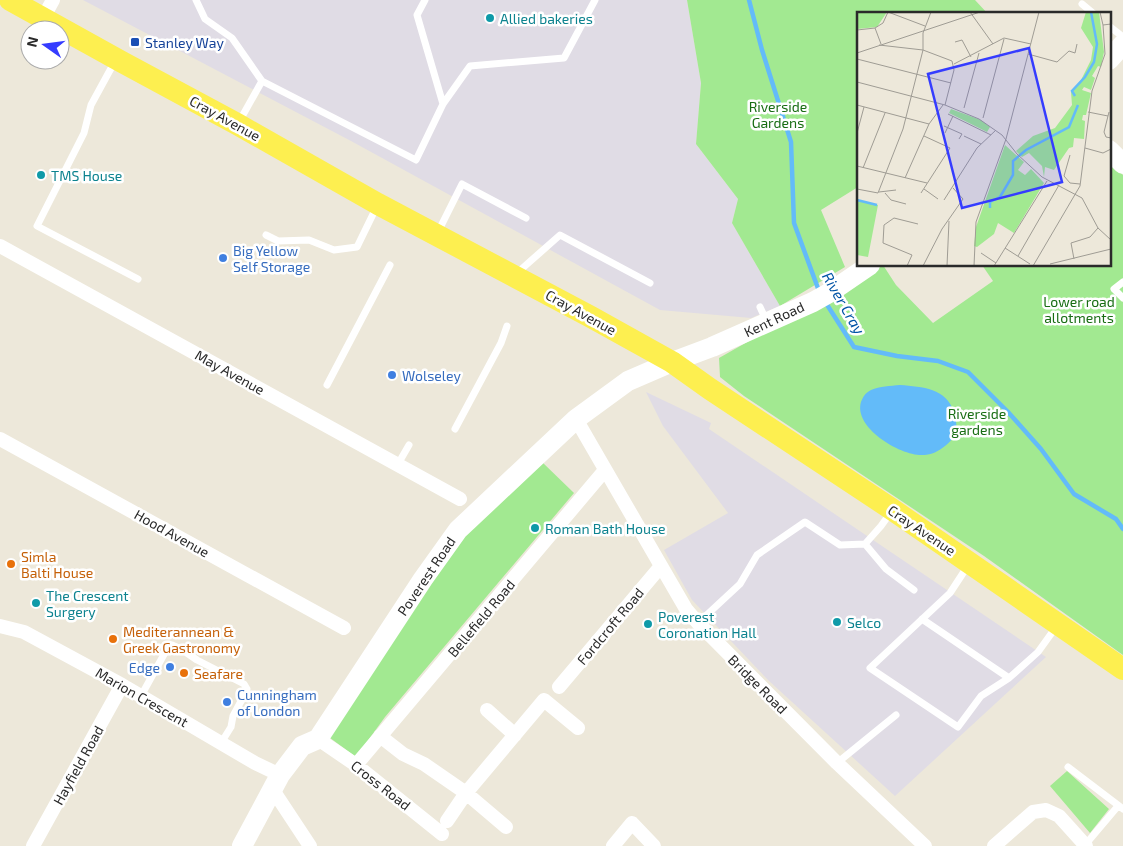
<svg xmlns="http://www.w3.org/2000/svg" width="1123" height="846" font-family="'Exo 2',sans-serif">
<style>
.industrial{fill:#e0dce5}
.green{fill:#a2e991}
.water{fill:#63bbf9}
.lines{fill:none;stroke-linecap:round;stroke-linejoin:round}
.stream{stroke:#63bbf9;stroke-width:4.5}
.lane{stroke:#fff;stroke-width:7}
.street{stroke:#fff;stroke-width:14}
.secondary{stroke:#fff;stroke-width:20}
.primary{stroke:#fdef50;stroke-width:22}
.culture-dot{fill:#0f9aa8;stroke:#fff;stroke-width:2}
.transit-dot{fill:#1a4fb4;stroke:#fff;stroke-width:2}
.shop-dot{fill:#3f7fe0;stroke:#fff;stroke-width:2}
.food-dot{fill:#e8710a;stroke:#fff;stroke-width:2}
.labels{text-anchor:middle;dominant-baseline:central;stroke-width:5;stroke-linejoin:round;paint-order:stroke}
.culture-label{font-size:14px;fill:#0d838f;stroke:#fff;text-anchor:start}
.transit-label{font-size:14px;fill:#164399;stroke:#fff;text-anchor:start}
.park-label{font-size:14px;fill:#186d13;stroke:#fff}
.street-label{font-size:14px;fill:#2a2a2a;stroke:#fff}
.shop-label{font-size:14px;fill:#366cbe;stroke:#fff;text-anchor:start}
.food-label{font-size:14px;fill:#c56008;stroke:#fff;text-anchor:start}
.water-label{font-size:15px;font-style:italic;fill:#0154a6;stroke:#fff}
.inset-river{fill:none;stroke:#63bbf9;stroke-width:2.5}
.inset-road{fill:none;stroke:#9f9c94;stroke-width:1}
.view{fill:#353cff;fill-opacity:0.15;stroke:#353cff;stroke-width:2.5}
.inset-edge{fill:none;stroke:#2a2a2a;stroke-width:2.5}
</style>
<rect width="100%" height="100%" fill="#ede8da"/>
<path class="industrial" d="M 83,0 L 687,0 L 701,83 L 696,144 L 738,199 L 732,223 L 780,306 L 751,318 L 660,310 L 351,141 Z
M 646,392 L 711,423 L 709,429 L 1046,657 L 895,796 L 769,681 L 692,600 L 664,550 L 728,513 L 663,426 Z"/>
<path class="green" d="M 687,0 L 975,0 L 988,14 L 858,14 L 858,187 L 821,210 L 845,267 L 780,306 L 732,223 L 738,199 L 696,144 L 701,83 Z
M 1109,161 L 1123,175 L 1123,655 L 984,556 L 744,396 L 720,377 L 719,358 L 883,265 L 896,285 L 933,323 L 993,281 L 982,265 L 1109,265 Z
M 541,461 L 574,493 L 385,717 L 356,757 L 326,735 L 474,521 Z
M 1067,771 L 1109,809 L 1090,833 L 1050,786 Z"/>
<path class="water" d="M 900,385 C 923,387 946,388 954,412 C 956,418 957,426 956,431 C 955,437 949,443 945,446 C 939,451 931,455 924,455 C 902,457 853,428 861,402 C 863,397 865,393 871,390 C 880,386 890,386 900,385 Z"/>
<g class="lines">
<path class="stream" d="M 749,0 L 762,50 L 791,142 L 794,223 L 819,291
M 824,300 L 854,347 L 897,356 L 938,361 L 968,372 L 1008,412 L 1041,449 L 1074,494 L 1116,519 L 1123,529"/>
<path class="lane" d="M 196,0 L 205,19 L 232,38 L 262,81
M 425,0 L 417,15 L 443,104
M 1082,4 L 1094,14
M 1109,26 L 1123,37
M 115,61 L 91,105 L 84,133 L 37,226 L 138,279
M 239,122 L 262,81 L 416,160 L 443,104 L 470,66 L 564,58 L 595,0
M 438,232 L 462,184 L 526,218
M 266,235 L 278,241 L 309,240 L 334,250 L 357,247 L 377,206
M 517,273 L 560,235 L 650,283
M 1123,282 L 1114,289 L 1123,298
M 760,307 L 766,320
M 327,385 L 390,265
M 455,429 L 501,343 L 507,326
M 398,464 L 409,445
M 865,544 L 886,569 L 914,590
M 969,564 L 950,593 L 870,668 L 958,727 L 981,696 L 1009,678 L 1038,652 L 1056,627
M 922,619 L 1009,678
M 698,623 L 740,584 L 757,555 L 805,522 L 840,545 L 865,544 L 881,526 L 891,512
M 141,696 L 167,649 L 170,645 L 172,645 L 184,651 L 197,660 L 244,684 L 247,689 L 246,692 L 233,716 L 231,727 L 221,743
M 837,763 L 896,715
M 1068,767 L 1123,809
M 1085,845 L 1118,806"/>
<path class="street" d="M 43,18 L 53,0
M 0,246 L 460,499
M 576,419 L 686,609 L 698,623 L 837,763 L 925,846
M 0,439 L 344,628
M 0,626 L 24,632 L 122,685 L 255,763 L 280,775
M 559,687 L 661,566
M 487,710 L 515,735
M 380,736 L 403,754 L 424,764 L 466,793 L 506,827
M 318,739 L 356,765 L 442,834
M 356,765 L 605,470
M 273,790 L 310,846
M 447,821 L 466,793 L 544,700 L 578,728
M 33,846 L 122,685
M 613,846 L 632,823 L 654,846
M 994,846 L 1033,812 L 1046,810 L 1059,816 L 1086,846"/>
<path class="secondary" d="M 1109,60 L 1123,44
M 1109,150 L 1123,164
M 242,846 L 280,775 L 302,746 L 318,739 L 423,579 L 458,530 L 576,419 L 628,381 L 672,362 L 712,347 L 813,302 L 829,293 L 870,265"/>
<path class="primary" d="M 10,0 L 122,62 L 237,124 L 378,204 L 591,317 L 672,362 L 710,389 L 893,510 L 1123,669"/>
</g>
<g class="culture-dot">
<circle cx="490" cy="18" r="5"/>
<circle cx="41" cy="175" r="5"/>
<circle cx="535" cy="528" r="5"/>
<circle cx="36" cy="603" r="5"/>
<circle cx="837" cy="622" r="5"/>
<circle cx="648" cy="624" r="5"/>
</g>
<rect class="transit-dot" x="130" y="37" width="10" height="10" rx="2.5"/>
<g class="shop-dot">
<circle cx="223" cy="258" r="5"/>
<circle cx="392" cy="375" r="5"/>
<circle cx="170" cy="667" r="5"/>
<circle cx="227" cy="702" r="5"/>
</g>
<g class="food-dot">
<circle cx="11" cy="564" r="5"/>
<circle cx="113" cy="639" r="5"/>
<circle cx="184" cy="673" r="5"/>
</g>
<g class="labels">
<g class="culture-label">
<text x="500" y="18">Allied bakeries</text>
<text x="51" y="175">TMS House</text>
<text x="545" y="528">Roman Bath House</text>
<text x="46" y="595">The Crescent<tspan x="46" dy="16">Surgery</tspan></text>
<text x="658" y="616">Poverest<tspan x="658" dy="16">Coronation Hall</tspan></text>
<text x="847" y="622">Selco</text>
</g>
<g class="transit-label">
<text x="145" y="42">Stanley Way</text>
</g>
<g class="park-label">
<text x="778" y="106">Riverside<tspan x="778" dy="16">Gardens</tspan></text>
<text x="1079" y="301">Lower road<tspan x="1079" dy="16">allotments</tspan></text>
<text x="977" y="413">Riverside<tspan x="977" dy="16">gardens</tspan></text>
</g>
<g class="street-label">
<text transform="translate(225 118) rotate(29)">Cray Avenue</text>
<text transform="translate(581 312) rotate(29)">Cray Avenue</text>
<text transform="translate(774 319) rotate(-25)">Kent Road</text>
<text transform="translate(230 372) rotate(29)">May Avenue</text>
<text transform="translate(922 530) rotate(34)">Cray Avenue</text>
<text transform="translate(172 533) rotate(29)">Hood Avenue</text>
<text transform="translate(426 576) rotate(-56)">Poverest Road</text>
<text transform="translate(481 618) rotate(-50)">Bellefield Road</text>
<text transform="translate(610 626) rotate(-50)">Fordcroft Road</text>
<text transform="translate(758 684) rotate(45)">Bridge Road</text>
<text transform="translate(142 697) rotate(30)">Marion Crescent</text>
<text transform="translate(78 765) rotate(-61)">Hayfield Road</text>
<text transform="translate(381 785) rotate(38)">Cross Road</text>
</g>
<g class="shop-label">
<text x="233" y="250">Big Yellow<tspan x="233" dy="16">Self Storage</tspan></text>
<text x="402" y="375">Wolseley</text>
<text x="160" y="667" text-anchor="end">Edge</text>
<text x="237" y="694">Cunningham<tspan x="237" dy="16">of London</tspan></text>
</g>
<g class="food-label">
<text x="21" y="556">Simla<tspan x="21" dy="16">Balti House</tspan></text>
<text x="123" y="631">Mediterannean &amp;<tspan x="123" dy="16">Greek Gastronomy</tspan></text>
<text x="194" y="673">Seafare</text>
</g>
<g class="water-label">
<text transform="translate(844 303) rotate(60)">River Cray</text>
</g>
</g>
<g transform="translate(857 12)">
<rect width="254" height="254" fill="#ede8da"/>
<path d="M 0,0 L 30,0 L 20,15 L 0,17 ZM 229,0 L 242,0 L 247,40 L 244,55 L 241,54 L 235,64 L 238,66 L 234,78 L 227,75 L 225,78 L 234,81 L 229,103 L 226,103 L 225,108 L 228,109 L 227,127 L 217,126 L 216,135 L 212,136 L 197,158 L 188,155 L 187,165 L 185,154 L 172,141 L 165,145 L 159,139 L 176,124 L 198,116 L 215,93 L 214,80 L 224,68 L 234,48 L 236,35 L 224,16 ZM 94,97 L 124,108 L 133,115 L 130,120 L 92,101 ZM 148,133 L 167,150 L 161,158 L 168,163 L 174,157 L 187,171 L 157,221 L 141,211 L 137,222 L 120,235 L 117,234 L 119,215 ZM 0,188 L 21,193 L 11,245 L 0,243 Z" fill="#a2e991"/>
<path class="inset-river" d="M 218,84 L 215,79 L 228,65 L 237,50 L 240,32 L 234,0M 0,188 L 20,193M 133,196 L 133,190 L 143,185 L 156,163 L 156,149 L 169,138 L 212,115 L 221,93"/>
<path class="inset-road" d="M 31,0 L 68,14M 113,0 L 136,32M 243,0 L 246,13 L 254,12M 18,16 L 24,32M 0,18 L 18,16 L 26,11 L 31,0M 98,30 L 105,28 L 114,45M 22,33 L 66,38 L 95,49 L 97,58 L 88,93M 0,41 L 123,0M 171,42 L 200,50 L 212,39 L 218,41 L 220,32M 0,47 L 94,71M 97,52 L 147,26 L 174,32M 0,70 L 88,93 L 122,107 L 145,123 L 160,142 L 185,165 L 225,186 L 241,216 L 254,228M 0,93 L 72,112M 107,96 L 122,41M 231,100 L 251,104 L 252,100M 91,102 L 134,123M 251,104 L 247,120 L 249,125 L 254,126M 126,106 L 147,27M 87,114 L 105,122 L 102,127M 0,121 L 7,95M 88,121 L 96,104M 107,124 L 124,132M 228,136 L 246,141 L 254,137M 213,143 L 207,164 L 213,171 L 223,172M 0,154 L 70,171M 6,156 L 28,101M 48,166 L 72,112 L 86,93M 0,177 L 21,181 L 46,117 L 66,38 L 66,21 L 74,0M 67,177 L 81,187M 22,180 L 39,178M 28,181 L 34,188 L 49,192M 64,181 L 93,136 L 67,124M 87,188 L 120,136 L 139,118M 148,236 L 173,252M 124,241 L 139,251M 161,244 L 202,173M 217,247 L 214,231 L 233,225 L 241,216M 193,252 L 254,237M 50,254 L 55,243 L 26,231 L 27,213 L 37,206 L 61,212M 66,254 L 85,217 L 106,187 L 96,176M 90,254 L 92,209M 117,254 L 119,210 L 149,127 L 182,0M 137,254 L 190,169M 176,254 L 223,174 L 235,79 L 248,42 L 246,13"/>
<path class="view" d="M 172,36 L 205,170 L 105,196 L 71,62 Z"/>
<rect width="254" height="254" class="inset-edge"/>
</g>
<g transform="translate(45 45) rotate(284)"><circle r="24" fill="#ffffff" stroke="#aaaaaa"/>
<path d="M0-4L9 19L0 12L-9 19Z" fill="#353cff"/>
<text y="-8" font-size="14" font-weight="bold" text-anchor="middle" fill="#2a2a2a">N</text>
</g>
</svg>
